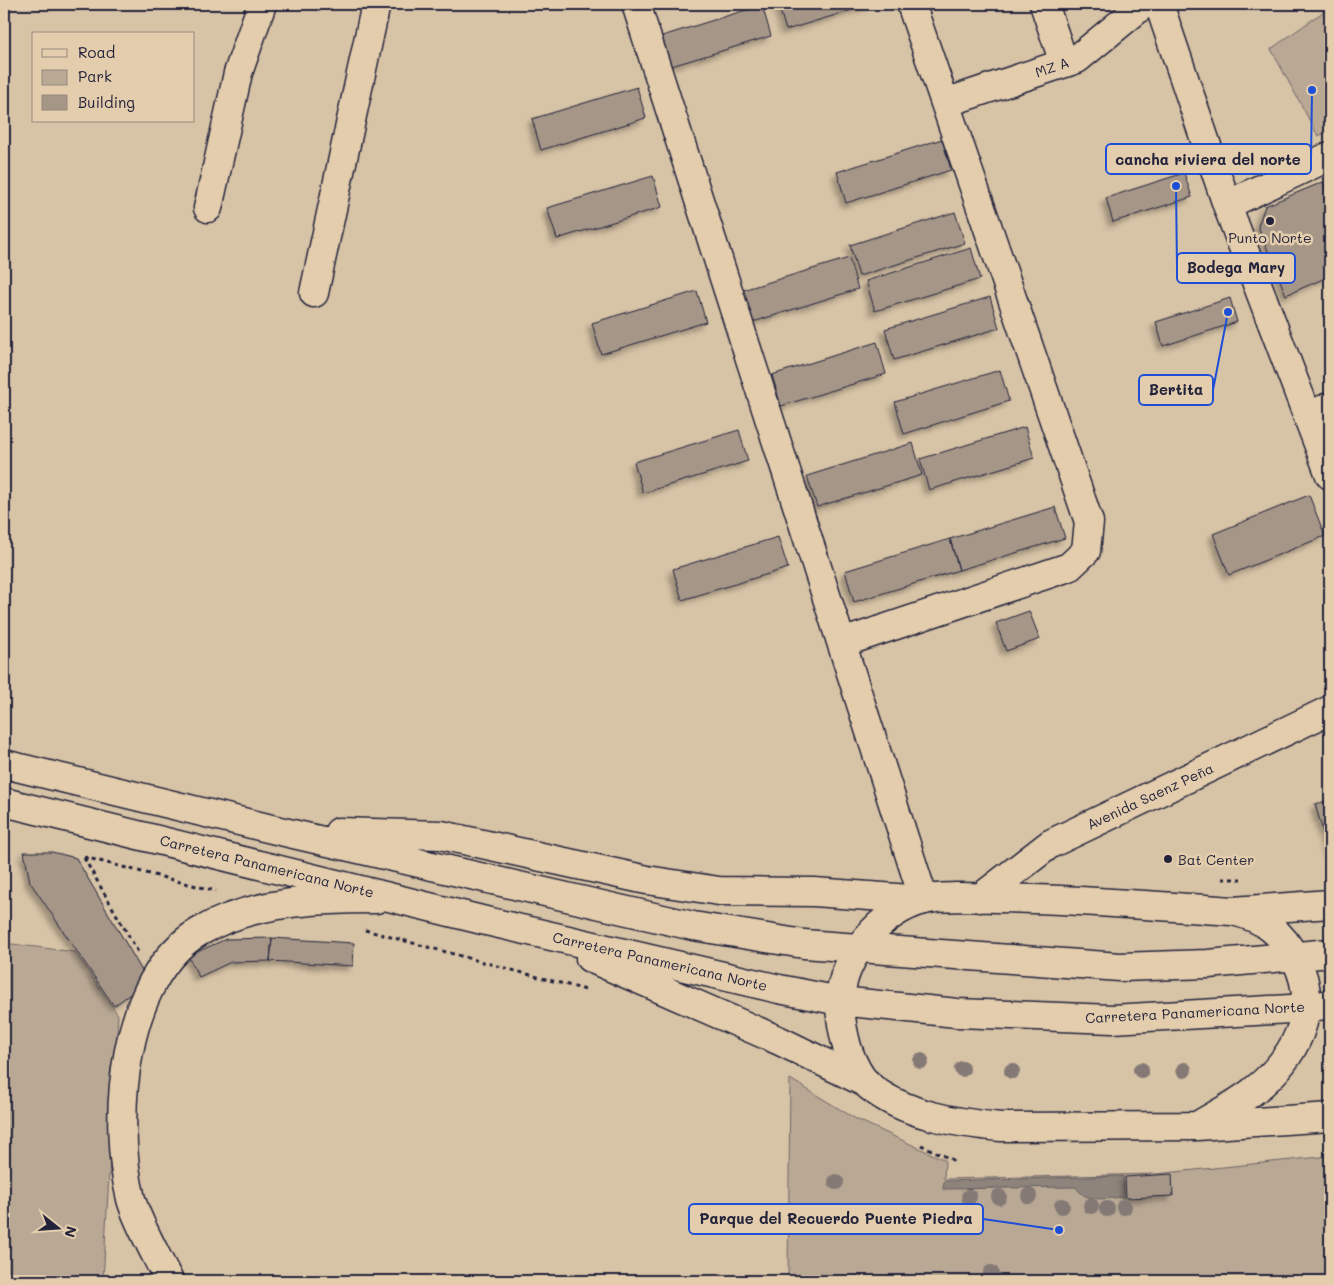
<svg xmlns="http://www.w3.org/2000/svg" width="1334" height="1285" font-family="Mali,sans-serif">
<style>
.green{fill:#b9a894;stroke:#6e6568}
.water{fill:#8f847b;stroke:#635d61}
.building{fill:#a59688;stroke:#22223b;filter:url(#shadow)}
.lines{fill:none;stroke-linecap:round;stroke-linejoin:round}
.minor-casing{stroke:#22223b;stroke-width:31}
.major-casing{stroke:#22223b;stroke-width:31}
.highway-casing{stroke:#22223b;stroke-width:31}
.path{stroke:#22223b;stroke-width:3;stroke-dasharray:4 4;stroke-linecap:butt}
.minor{stroke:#e3cdad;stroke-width:28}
.major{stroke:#e3cdad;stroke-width:28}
.highway{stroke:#e3cdad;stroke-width:28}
.tree{fill:#847975}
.poi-dot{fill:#22223b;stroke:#e3cdad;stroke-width:2}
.labels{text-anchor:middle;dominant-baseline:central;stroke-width:5;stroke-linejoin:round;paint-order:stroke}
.street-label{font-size:14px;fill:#22223b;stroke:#e3cdad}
.poi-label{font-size:14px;fill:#22223b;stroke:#e3cdad}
.leader{fill:none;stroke:#1d4ed8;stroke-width:2}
.callout-dot{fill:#1d4ed8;stroke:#e3cdad;stroke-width:2}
.callout{fill:#e3cdad;stroke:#1d4ed8;stroke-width:2}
.callout-label{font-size:15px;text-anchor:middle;font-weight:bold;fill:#22223b}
</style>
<defs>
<filter id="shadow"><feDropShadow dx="-4.5" dy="4.5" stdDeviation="2.5" flood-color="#0004"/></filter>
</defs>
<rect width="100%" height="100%" fill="#d7c3a6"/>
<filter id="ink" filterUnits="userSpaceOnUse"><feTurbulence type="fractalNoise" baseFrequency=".02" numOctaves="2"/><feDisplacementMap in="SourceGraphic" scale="10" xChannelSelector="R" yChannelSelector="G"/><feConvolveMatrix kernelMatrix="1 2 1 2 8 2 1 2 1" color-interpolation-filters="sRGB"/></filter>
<g filter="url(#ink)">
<path class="green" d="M 1330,7 L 1330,131 L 1318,136 L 1271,49 Z
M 4,943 L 75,952 L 118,1015 L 103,1281 L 4,1281 Z
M 790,1079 L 856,1119 L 945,1160 L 944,1179 L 1156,1174 L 1330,1156 L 1330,1281 L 788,1281 Z"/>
<path class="water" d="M 1123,1176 L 1124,1197 C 1107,1198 1086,1204 1076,1187 L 943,1189 L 944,1181 Z"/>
<path class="building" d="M 778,4 L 872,4 L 786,30 Z
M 762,5 L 771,36 L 665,68 L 656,38 Z
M 637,87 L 646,118 L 541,150 L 532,119 Z
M 942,139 L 951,170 L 846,203 L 837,172 Z
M 1184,173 L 1192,197 L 1113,222 L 1106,198 Z
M 653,176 L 662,207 L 557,239 L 547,208 Z
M 1323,182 L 1330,198 L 1330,276 L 1286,295 L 1258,226 L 1265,206 Z
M 955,212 L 965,243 L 859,276 L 850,245 Z
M 971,248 L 980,279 L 875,311 L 866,281 Z
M 849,258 L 858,289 L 753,322 L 743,290 Z
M 697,291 L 706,322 L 601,354 L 592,323 Z
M 990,297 L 999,328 L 894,360 L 885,329 Z
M 1230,298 L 1237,322 L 1163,346 L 1156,322 Z
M 877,342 L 886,374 L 781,406 L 772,375 Z
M 1000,370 L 1009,401 L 904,434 L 895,402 Z
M 1025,427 L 1034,458 L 929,490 L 920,459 Z
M 739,430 L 748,461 L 643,493 L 634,462 Z
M 913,443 L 922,475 L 817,507 L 807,476 Z
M 1309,495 L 1325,536 L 1229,575 L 1213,534 Z
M 1055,507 L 1065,538 L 959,570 L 950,539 Z
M 778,537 L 788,568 L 682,600 L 673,569 Z
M 950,539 L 959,570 L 854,602 L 845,571 Z
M 1029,611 L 1040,639 L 1006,651 L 996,623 Z
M 1330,800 L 1330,856 L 1315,804 Z
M 24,852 L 52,852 L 76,858 L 148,981 L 114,1006 L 30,882 Z
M 272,938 L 270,961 L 231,962 L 199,977 L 188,956 L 226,939 Z
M 272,938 L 354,943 L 353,966 L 270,961 Z
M 1172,1174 L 1173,1196 L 1126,1198 L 1125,1177 Z"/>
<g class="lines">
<defs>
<path id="minor" d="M 636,4 L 924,900
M 1044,4 L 1064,63
M 1159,4 L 1227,205 L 1330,475
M 945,103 L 1077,59 L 1144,4
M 1227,205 L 1330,156
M 208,208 L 238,73 L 262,4
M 314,293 L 376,4
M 1308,417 L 1330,406
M 842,643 L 1069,567 L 1086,551 L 1089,522 L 911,4
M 169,1281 C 158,1258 137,1222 131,1199 C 111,1120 122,977 199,932 C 252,901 317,899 376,899"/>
<path id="major" d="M 980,898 L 1050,844 L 1330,710
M 1197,1126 C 1215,1115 1235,1105 1252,1092 C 1294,1060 1322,1010 1296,960 C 1282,932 1263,918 1233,911 C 1155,906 1077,899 999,898 C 979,898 942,895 924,900 C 881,911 841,958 840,1002 C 840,1017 843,1032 847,1047 C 851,1059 859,1077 869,1086 C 904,1115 957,1123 1001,1127 L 1197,1126 L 1330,1117"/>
<path id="highway" d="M 4,764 L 280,831 L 693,926 L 804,944 L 1120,967 L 1208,964 L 1330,953
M 4,802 L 486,921 L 779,989 L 840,1001 L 957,1013 L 1112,1019 L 1307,1008 L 1330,1004
M 339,832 L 441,835 L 647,880 L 719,891 L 814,892 L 924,900
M 1233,911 L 1330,904
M 590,958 L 780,1041 L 868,1084"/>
</defs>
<use href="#minor" class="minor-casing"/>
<use href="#major" class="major-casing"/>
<use href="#highway" class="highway-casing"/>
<path class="path" d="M 84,857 L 216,891
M 84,858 L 138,952
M 1222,879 L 1241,879
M 365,930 L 586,990
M 921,1145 L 955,1161"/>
<use href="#minor" class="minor"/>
<use href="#major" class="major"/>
<use href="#highway" class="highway"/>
</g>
<g class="tree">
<circle cx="921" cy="1061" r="8"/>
<circle cx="962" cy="1069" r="8"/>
<circle cx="1141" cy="1070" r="8"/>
<circle cx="1184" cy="1070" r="8"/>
<circle cx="1012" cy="1071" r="8"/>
<circle cx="836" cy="1182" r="8"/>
<circle cx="1029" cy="1196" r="8"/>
<circle cx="969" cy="1197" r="8"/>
<circle cx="999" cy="1197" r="8"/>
<circle cx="1062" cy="1206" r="8"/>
<circle cx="1091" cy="1206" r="8"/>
<circle cx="1124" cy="1207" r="8"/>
<circle cx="1107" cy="1209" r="8"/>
<circle cx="991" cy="1273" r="8"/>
</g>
</g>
<g class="poi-dot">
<circle cx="1270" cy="221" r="5"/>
<circle cx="1168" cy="859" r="5"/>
</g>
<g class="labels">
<g class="street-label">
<text transform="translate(1052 67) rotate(-19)">MZ A</text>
<text transform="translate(1150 796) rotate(-25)">Avenida Saenz Peña</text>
<text transform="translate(267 866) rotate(14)">Carretera Panamericana Norte</text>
<text transform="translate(660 961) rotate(13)">Carretera Panamericana Norte</text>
<text transform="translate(1195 1012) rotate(-3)">Carretera Panamericana Norte</text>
</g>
<g class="poi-label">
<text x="1270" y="237">Punto Norte</text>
<text x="1178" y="859" text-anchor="start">Bat Center</text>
</g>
</g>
<path class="leader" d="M1312 90L1311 159M1176 186L1177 268M1228 312L1213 390M1059 1230L983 1219"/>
<g class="callout-dot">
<circle cx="1312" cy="90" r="5"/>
<circle cx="1176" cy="186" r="5"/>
<circle cx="1228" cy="312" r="5"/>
<circle cx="1059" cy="1230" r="5"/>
</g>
<g class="callout">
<rect x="1106" y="144" width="205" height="30" rx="5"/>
<rect x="1177" y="253" width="118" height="30" rx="5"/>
<rect x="1139" y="375" width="74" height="30" rx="5"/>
<rect x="689" y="1204" width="294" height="30" rx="5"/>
</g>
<g class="callout-label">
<text x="1208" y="165">cancha riviera del norte</text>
<text x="1236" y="273">Bodega Mary</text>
<text x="1176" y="395">Bertita</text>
<text x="836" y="1224">Parque del Recuerdo Puente Piedra</text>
</g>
<rect width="1334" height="1285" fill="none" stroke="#e3cdad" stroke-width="20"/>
<rect x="10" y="10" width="1314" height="1265" fill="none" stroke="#22223b" stroke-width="2" filter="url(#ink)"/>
<rect x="32" y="32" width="162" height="90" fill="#e3cdad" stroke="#96897f"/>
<rect x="42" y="49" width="25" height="8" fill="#e3cdad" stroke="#96897f"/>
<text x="78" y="58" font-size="15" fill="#22223b">Road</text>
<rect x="42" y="70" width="25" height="15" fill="#b9a894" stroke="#96897f"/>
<text x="78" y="82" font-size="15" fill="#22223b">Park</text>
<rect x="42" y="95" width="25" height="15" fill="#a59688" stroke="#96897f"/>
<text x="78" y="108" font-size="15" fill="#22223b">Building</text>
<g transform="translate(58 1228) rotate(107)" stroke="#e3cdad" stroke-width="4" paint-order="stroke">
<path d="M0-4L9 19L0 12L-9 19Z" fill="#22223b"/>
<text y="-8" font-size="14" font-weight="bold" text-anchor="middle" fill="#22223b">N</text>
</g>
</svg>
